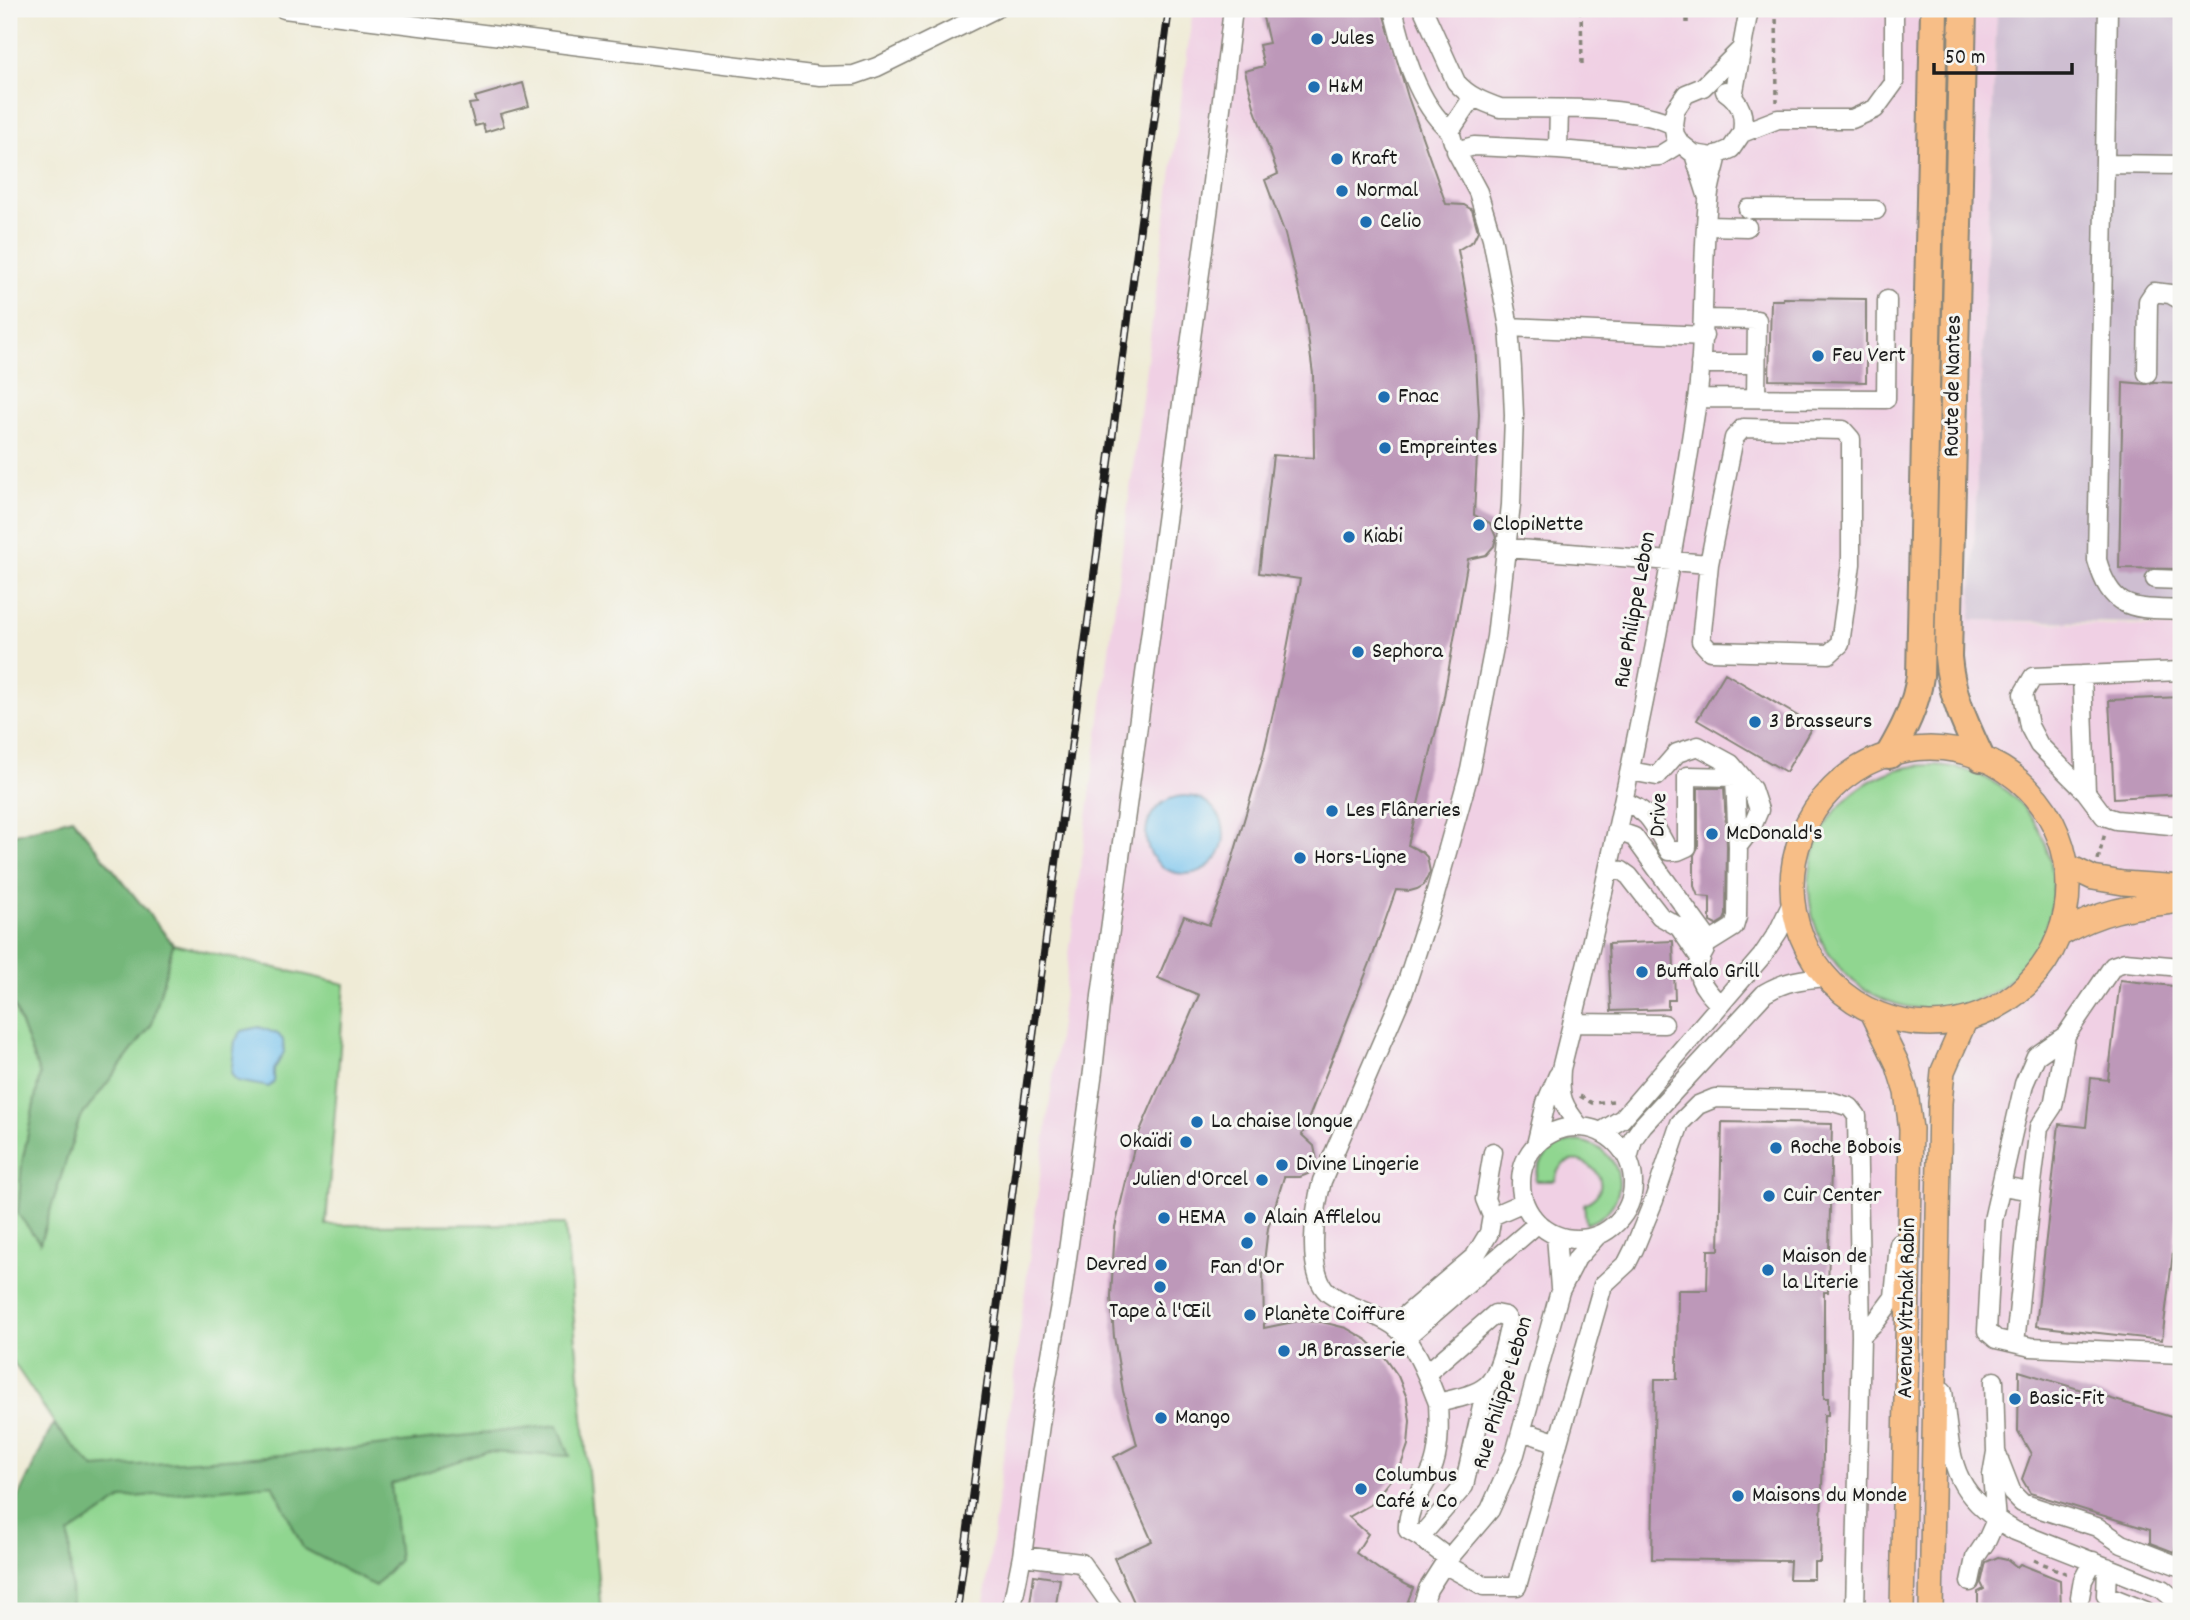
<svg xmlns="http://www.w3.org/2000/svg" width="2190" height="1620" font-family="Dekko,sans-serif">
<style>
.built{fill:#f0d0e4}
.industrial{fill:#cebed1}
.green{fill:#90d690;stroke:#567956;stroke-width:2}
.forest{fill:#74b77a;stroke:#486a4b;stroke-width:2}
.water{fill:#72c1ed;stroke:#476e84;stroke-width:2}
.building{fill:#bd98b9}
.lines{fill:none;stroke-linecap:round;stroke-linejoin:round}
.minor-casing{stroke:#868479;stroke-width:21}
.major-casing{stroke:#868479;stroke-width:26}
.highway-casing{stroke:#868479;stroke-width:30}
.path{stroke:#868479;stroke-width:3.5;stroke-dasharray:5 5;stroke-linecap:butt}
.minor{stroke:#fff;stroke-width:18}
.major{stroke:#f7be87;stroke-width:23}
.highway{stroke:#f7be87;stroke-width:26}
.rail-casing{stroke:#1c1c1c;stroke-width:8}
.rail{stroke:#f6f6f2;stroke-width:5;stroke-dasharray:16;stroke-linecap:butt}
.poi-dot{fill:#1f6fb2;stroke:#f6f6f2;stroke-width:2.5}
.labels{text-anchor:middle;dominant-baseline:central;stroke-width:6;stroke-linejoin:round;paint-order:stroke}
.poi-label{font-size:23px;fill:#1c1c1c;stroke:#f6f6f2;text-anchor:start}
.street-label{font-size:23px;fill:#1c1c1c;stroke:#f6f6f2}
</style>
<rect width="100%" height="100%" fill="#f6f6f2"/>
<filter id="ink" filterUnits="userSpaceOnUse"><feTurbulence type="fractalNoise" baseFrequency=".0143" numOctaves="2"/><feDisplacementMap in="SourceGraphic" scale="14" xChannelSelector="R" yChannelSelector="G"/><feConvolveMatrix kernelMatrix="1 2 1 2 8 2 1 2 1" color-interpolation-filters="sRGB"/></filter>
<filter id="wash" filterUnits="userSpaceOnUse"><feTurbulence type="fractalNoise" baseFrequency=".00686" numOctaves="4" result="noise"/><feDisplacementMap in="SourceGraphic" scale="28" xChannelSelector="R" yChannelSelector="G"/><feGaussianBlur stdDeviation="1.57" result="paint"/><feColorMatrix in="noise" values="0 0 0 0 0 0 0 0 0 0 0 0 0 0 0 0 0 1.4 0 .05"/><feComposite in="paint" operator="in"/></filter>
<g filter="url(#wash)">
<rect width="100%" height="100%" fill="#efebd6"/>
<path class="built" d="M 1193,9 L 1997,9 L 1971,620 L 2181,627 L 2181,1611 L 983,1611 Z"/>
<path class="industrial" d="M 1997,9 L 2181,9 L 2181,624 L 1971,620 Z"/>
<path class="green" d="M1809 887a122 122 0 1 1 244 0a122 122 0 1 1-244 0Z
M 173,944 L 345,984 L 326,1225 L 565,1224 L 601,1611 L 70,1611 L 59,1430 L 9,1356 L 9,992 L 40,1075 L 22,1163 L 40,1242 L 79,1120 L 152,1024 Z
M 1578,1141 C 1628,1148 1634,1209 1586,1224 L 1584,1204 C 1631,1182 1563,1133 1555,1181 L 1535,1181 C 1538,1157 1554,1143 1578,1141 Z"/>
<path class="forest" d="M 72,818 L 173,944 L 152,1024 L 79,1120 L 40,1243 L 18,1214 L 22,1163 L 40,1075 L 9,992 L 9,836 Z
M 53,1424 L 94,1468 L 324,1452 L 558,1425 L 570,1456 L 485,1452 L 391,1484 L 399,1560 L 375,1586 L 303,1548 L 273,1484 L 123,1498 L 69,1534 L 72,1611 L 9,1611 L 9,1517 Z"/>
<path class="water" d="M1146 835a39 39 0 1 1 78 0a39 39 0 1 1-78 0Z
M 259,1027 L 278,1034 L 283,1040 L 284,1052 L 274,1070 L 274,1082 L 269,1087 L 237,1081 L 231,1074 L 235,1041 L 242,1031 Z"/>
<g id="blocks">
<path class="building" d="M 1261,9 L 1382,9 L 1408,97 L 1446,204 L 1464,205 L 1472,210 L 1478,231 L 1473,241 L 1458,250 L 1475,344 L 1479,414 L 1474,515 L 1490,523 L 1496,537 L 1494,546 L 1486,555 L 1468,559 L 1443,702 L 1408,845 L 1422,852 L 1427,857 L 1430,872 L 1424,885 L 1417,889 L 1410,891 L 1396,890 L 1372,958 L 1302,1135 L 1314,1146 L 1317,1161 L 1308,1174 L 1300,1177 L 1284,1177 L 1268,1228 L 1263,1271 L 1264,1328 L 1298,1321 L 1322,1322 L 1346,1328 L 1367,1340 L 1384,1356 L 1398,1376 L 1407,1398 L 1410,1421 L 1408,1445 L 1400,1468 L 1370,1505 L 1349,1517 L 1368,1534 L 1356,1553 L 1384,1573 L 1413,1588 L 1404,1611 L 1138,1611 L 1114,1558 L 1152,1541 L 1114,1457 L 1137,1445 L 1123,1391 L 1114,1337 L 1111,1297 L 1115,1227 L 1136,1140 L 1199,995 L 1158,978 L 1184,916 L 1209,925 L 1223,891 L 1263,756 L 1283,670 L 1300,579 L 1259,573 L 1273,455 L 1314,458 L 1313,374 L 1305,315 L 1285,234 L 1265,180 L 1278,174 L 1255,110 L 1245,71 L 1264,66 L 1259,45 L 1269,43 Z
M 523,83 L 529,106 L 500,114 L 504,126 L 485,132 L 483,124 L 475,126 L 469,104 L 477,103 L 475,97 Z
M 1783,298 L 1866,299 L 1866,382 L 1769,380 L 1771,300 L 1783,300 Z
M 2123,382 L 2146,384 L 2153,382 L 2181,383 L 2181,569 L 2119,568 Z
M 1725,673 L 1813,725 L 1786,772 L 1697,720 Z
M 2181,697 L 2181,794 L 2114,798 L 2109,700 Z
M 1698,788 L 1724,788 L 1727,846 L 1726,915 L 1724,920 L 1716,925 L 1710,922 L 1710,897 L 1698,896 L 1694,886 L 1694,855 L 1698,847 Z
M 1673,941 L 1675,1000 L 1668,1000 L 1668,1009 L 1611,1011 L 1608,944 Z
M 2120,980 L 2181,987 L 2181,1189 L 2162,1340 L 2036,1326 L 2059,1124 L 2086,1127 L 2091,1078 L 2108,1080 Z
M 1722,1122 L 1832,1124 L 1828,1292 L 1824,1292 L 1824,1398 L 1828,1398 L 1828,1415 L 1824,1415 L 1820,1562 L 1814,1562 L 1814,1579 L 1789,1579 L 1790,1561 L 1652,1559 L 1655,1379 L 1677,1379 L 1678,1290 L 1707,1290 L 1708,1250 L 1719,1250 Z
M 2019,1371 L 2181,1420 L 2181,1528 L 2174,1552 L 2150,1543 L 2150,1530 L 2030,1493 L 2022,1479 L 2031,1454 L 2018,1431 Z
M 1998,1557 L 2007,1559 L 2017,1567 L 2020,1564 L 2060,1580 L 2061,1611 L 1978,1611 L 1978,1592 L 1984,1589 L 1981,1583 L 1986,1562 Z
M 1034,1575 L 1060,1579 L 1055,1611 L 1029,1611 Z"/>
</g>
</g>
<g filter="url(#ink)">
<use href="#blocks" fill-opacity="0" stroke="#868479" stroke-width="2"/>
<g class="lines">
<defs>
<path id="minor" d="M 284,9 L 820,76 L 854,75 L 877,67 L 995,9
M 1393,9 C 1403,50 1417,103 1450,131
M 1423,9 L 1456,82 C 1468,96 1483,102 1500,108 C 1548,109 1632,104 1673,125
M 2108,9 L 2097,560 C 2112,612 2133,608 2181,610
M 1740,50 L 1703,87 L 1686,94 L 1675,110 L 1673,125 L 1675,135 L 1680,143 L 1694,154 L 1713,157 L 1731,149 L 1742,133 L 1778,119 L 1852,119 L 1875,109 L 1894,83 L 1894,9
M 1725,91 C 1741,102 1745,115 1742,133
M 1733,96 L 1749,9
M 1453,142 L 1450,131 L 1473,97
M 1558,150 L 1559,109
M 1694,154 L 1708,198
M 2105,164 L 2181,165
M 1748,209 L 1876,210
M 1707,226 L 1747,227
M 1704,319 L 1757,320 L 1756,398
M 1509,327 L 1704,336
M 1700,364 L 1756,364
M 2147,373 L 2148,301 L 2154,292 L 2170,294 L 2181,300
M 1697,398 L 1886,399 L 1887,300
M 1507,548 L 1709,564 L 1701,641 L 1710,651 L 1829,654 L 1840,644 L 1851,564 L 1851,439 L 1843,430 L 1743,428 L 1734,438 L 1709,564
M 2155,579 L 2181,580
M 2181,671 L 2033,677 L 2023,694 L 2029,726 L 2039,745 L 2086,792 L 2104,816 L 2116,820 L 2181,826
M 2082,675 L 2086,792
M 1630,771 L 1657,776 L 1677,753 L 1698,746 L 1731,764 L 1752,789 L 1759,810 L 1751,829 L 1738,846
M 1617,831 L 1634,837 L 1710,942 L 1734,927 L 1737,917 L 1738,846 L 1735,777 L 1687,776 L 1687,847 L 1678,851 L 1669,851 C 1655,828 1650,809 1623,802
M 1609,869 L 1622,871 L 1629,876 L 1660,916 L 1679,927 L 1700,958
M 1705,950 C 1690,974 1703,987 1719,1004
M 1572,1023 L 1664,1024
M 2066,1035 L 2113,966 L 2125,962 L 2181,967
M 1580,1127 C 1562,1105 1559,1097 1561,1069 C 1616,848 1663,626 1697,401 C 1706,334 1701,267 1708,201 C 1709,185 1715,170 1718,154
M1521 1183a56 56 0 1 1 112 0a56 56 0 1 1-112 0Z
M 1601,1132 L 1622,1119 L 1762,956 L 1778,932 L 1792,903
M 1536,1145 L 1546,1103 L 1558,1075
M 1628,1159 L 1633,1139 L 1643,1125 L 1765,993 C 1785,981 1802,979 1825,977
M 2002,1186 L 2031,1191 L 2039,1127 L 2053,1106 L 2066,1035 L 2036,1056 L 2024,1084 L 1993,1220 L 1987,1331 L 1996,1339 L 2031,1347 L 2181,1354
M 1492,1216 L 1485,1199 L 1493,1152
M 1556,1235 L 1560,1288
M 1394,1325 L 1475,1256 L 1489,1233 L 1492,1216 L 1524,1202
M 1861,1336 L 1877,1320 L 1894,1297 L 1899,1244
M 1405,1338 L 1538,1223
M 2015,1343 L 2031,1191
M 1427,1373 L 1495,1314 L 1505,1316 L 1510,1323 C 1506,1340 1500,1375 1486,1386 C 1474,1396 1453,1399 1438,1403 C 1429,1380 1414,1339 1393,1325 C 1374,1312 1349,1308 1330,1294 C 1305,1277 1315,1207 1322,1181 L 1404,991 L 1433,902 L 1470,770 L 1496,637 L 1511,505 L 1514,415 L 1512,369 L 1509,327 L 1492,238 L 1478,192 L 1456,151 L 1474,146 L 1558,150 L 1646,157 L 1659,156 L 1680,143
M 1994,1381 L 1996,1452 L 2012,1493 L 2022,1503 L 2097,1527 L 2122,1544 L 2181,1567
M 1943,1391 C 1952,1460 1948,1492 2015,1531 L 2162,1589 L 2181,1605
M 1438,1403 C 1439,1423 1440,1445 1434,1464 C 1427,1487 1406,1505 1408,1530 L 1420,1537 L 1464,1486 L 1487,1385
M 1522,1431 L 1558,1443
M 1420,1537 L 1448,1558
M 1022,1556 L 1081,1563 L 1115,1611
M 1444,1564 L 1484,1586 L 1517,1586 L 1603,1285 L 1627,1263 L 1634,1249 L 1654,1200 L 1680,1123 L 1698,1105 L 1715,1098 L 1830,1101 L 1850,1107 L 1857,1116 L 1861,1336 L 1855,1611
M 2107,1567 L 2106,1595 L 2146,1611
M 1970,1582 L 1975,1558 L 1987,1540 L 1996,1520 L 1992,1475 L 1996,1452
M 2080,1597 L 2083,1580 L 2093,1561
M 1011,1611 L 1022,1556 L 1045,1388 L 1062,1294 L 1093,1071 L 1101,996 L 1210,199 L 1233,9
M 1421,1611 L 1428,1589 L 1444,1564 L 1490,1510 L 1515,1454 L 1560,1291 L 1577,1258 L 1598,1235"/>
<path id="major" d="M1792 886a138 138 0 1 1 276 0a138 138 0 1 1-276 0Z
M 2068,866 L 2093,878 L 2123,883 L 2181,887
M 2061,934 C 2104,909 2132,907 2181,901
M 1872,1012 L 1897,1063 L 1906,1092 L 1911,1129 L 1902,1611
M 1931,1611 L 1940,1103 L 1943,1071 L 1965,1021"/>
<path id="highway" d="M 1963,9 L 1948,657 C 1951,694 1965,724 1981,758
M 1889,755 C 1904,729 1916,706 1920,676 L 1934,9"/>
</defs>
<use href="#minor" class="minor-casing"/>
<use href="#major" class="major-casing"/>
<use href="#highway" class="highway-casing"/>
<path class="path" d="M 1581,9 L 1582,64
M 1687,9 L 1687,23
M 1776,9 L 1777,102
M 2098,860 L 2105,833
M 1580,1096 L 1592,1103 L 1613,1101
M 2034,1560 L 2068,1574"/>
<use href="#minor" class="minor"/>
<use href="#major" class="major"/>
<use href="#highway" class="highway"/>
<defs>
<path id="rail" d="M 957,1611 L 1169,9"/>
</defs>
<use href="#rail" class="rail-casing"/>
<use href="#rail" class="rail"/>
</g>
</g>
<g class="poi-dot">
<circle cx="1317" cy="39" r="7"/>
<circle cx="1314" cy="87" r="7"/>
<circle cx="1337" cy="159" r="7"/>
<circle cx="1342" cy="191" r="7"/>
<circle cx="1366" cy="222" r="7"/>
<circle cx="1818" cy="356" r="7"/>
<circle cx="1384" cy="397" r="7"/>
<circle cx="1385" cy="448" r="7"/>
<circle cx="1479" cy="525" r="7"/>
<circle cx="1349" cy="537" r="7"/>
<circle cx="1358" cy="652" r="7"/>
<circle cx="1755" cy="722" r="7"/>
<circle cx="1332" cy="811" r="7"/>
<circle cx="1712" cy="834" r="7"/>
<circle cx="1300" cy="858" r="7"/>
<circle cx="1642" cy="972" r="7"/>
<circle cx="1197" cy="1122" r="7"/>
<circle cx="1186" cy="1142" r="7"/>
<circle cx="1776" cy="1148" r="7"/>
<circle cx="1282" cy="1165" r="7"/>
<circle cx="1262" cy="1180" r="7"/>
<circle cx="1769" cy="1196" r="7"/>
<circle cx="1164" cy="1218" r="7"/>
<circle cx="1250" cy="1218" r="7"/>
<circle cx="1247" cy="1243" r="7"/>
<circle cx="1161" cy="1265" r="7"/>
<circle cx="1768" cy="1270" r="7"/>
<circle cx="1160" cy="1287" r="7"/>
<circle cx="1250" cy="1315" r="7"/>
<circle cx="1284" cy="1351" r="7"/>
<circle cx="2015" cy="1399" r="7"/>
<circle cx="1161" cy="1418" r="7"/>
<circle cx="1361" cy="1489" r="7"/>
<circle cx="1738" cy="1496" r="7"/>
</g>
<g class="labels">
<g class="poi-label">
<text x="1331" y="39">Jules</text>
<text x="1328" y="87">H&amp;M</text>
<text x="1351" y="159">Kraft</text>
<text x="1356" y="191">Normal</text>
<text x="1380" y="222">Celio</text>
<text x="1832" y="356">Feu Vert</text>
<text x="1398" y="397">Fnac</text>
<text x="1399" y="448">Empreintes</text>
<text x="1493" y="525">ClopiNette</text>
<text x="1363" y="537">Kiabi</text>
<text x="1372" y="652">Sephora</text>
<text x="1769" y="722">3 Brasseurs</text>
<text x="1346" y="811">Les Flâneries</text>
<text x="1726" y="834">McDonald's</text>
<text x="1314" y="858">Hors-Ligne</text>
<text x="1656" y="972">Buffalo Grill</text>
<text x="1211" y="1122">La chaise longue</text>
<text x="1172" y="1142" text-anchor="end">Okaïdi</text>
<text x="1790" y="1148">Roche Bobois</text>
<text x="1296" y="1165">Divine Lingerie</text>
<text x="1248" y="1180" text-anchor="end">Julien d'Orcel</text>
<text x="1783" y="1196">Cuir Center</text>
<text x="1178" y="1218">HEMA</text>
<text x="1264" y="1218">Alain Afflelou</text>
<text x="1782" y="1257">Maison de<tspan x="1782" dy="26">la Literie</tspan></text>
<text x="1147" y="1265" text-anchor="end">Devred</text>
<text x="1247" y="1268" text-anchor="middle">Fan d'Or</text>
<text x="1160" y="1312" text-anchor="middle">Tape à l'Œil</text>
<text x="1264" y="1315">Planète Coiffure</text>
<text x="1298" y="1351">JR Brasserie</text>
<text x="2029" y="1399">Basic-Fit</text>
<text x="1175" y="1418">Mango</text>
<text x="1375" y="1476">Columbus<tspan x="1375" dy="26">Café &amp; Co</tspan></text>
<text x="1752" y="1496">Maisons du Monde</text>
</g>
<g class="street-label">
<text transform="translate(1954 386) rotate(-89)">Route de Nantes</text>
<text transform="translate(1636 610) rotate(-80)">Rue Philippe Lebon</text>
<text transform="translate(1660 815) rotate(-87)">Drive</text>
<text transform="translate(1908 1308) rotate(-89)">Avenue Yitzhak Rabin</text>
<text transform="translate(1504 1393) rotate(-73)">Rue Philippe Lebon</text>
</g>
</g>
<rect width="2190" height="1620" fill="none" stroke="#f6f6f2" stroke-width="35"/>
<path d="M1934 63v10h138v-10" fill="none" stroke="#1c1c1c" stroke-width="3.5"/>
<text x="1945" y="63" font-size="21" fill="#1c1c1c" stroke="#f6f6f2" stroke-width="5" paint-order="stroke">50 m</text>
</svg>
